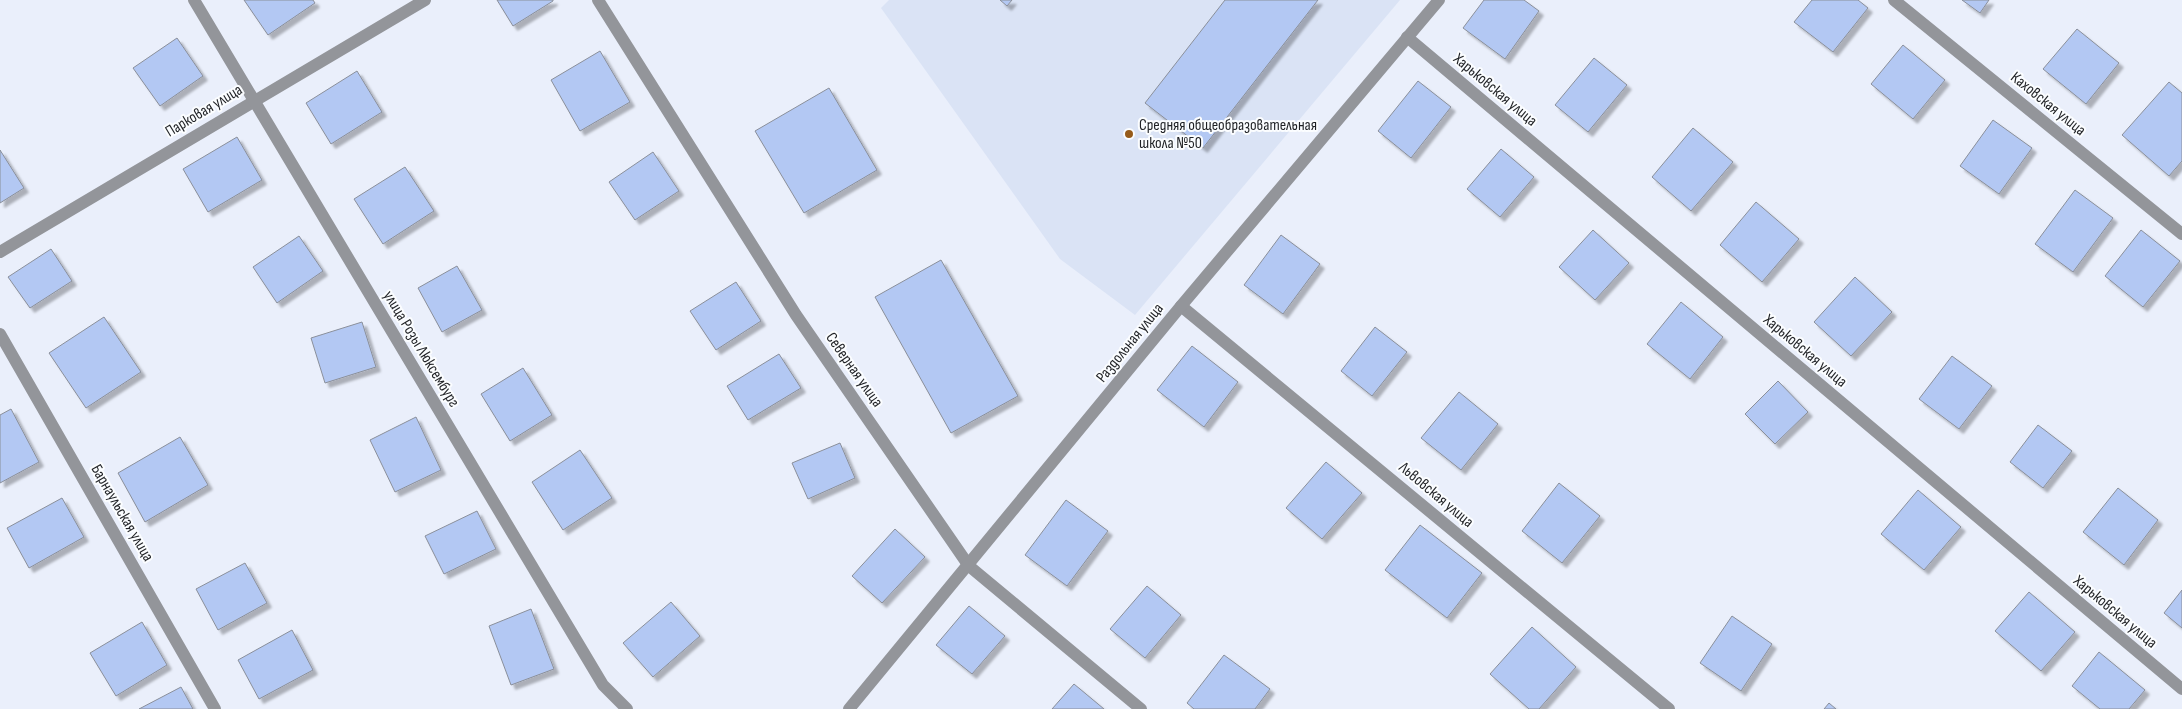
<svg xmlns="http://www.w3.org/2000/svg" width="2182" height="709" font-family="'Sofia Sans Condensed',sans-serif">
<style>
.built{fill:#dae3f5}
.building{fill:#b3c8f3;stroke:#8a8f9a;filter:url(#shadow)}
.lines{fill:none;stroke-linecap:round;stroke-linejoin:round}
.service{stroke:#93959a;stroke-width:12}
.minor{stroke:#93959a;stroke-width:12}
.tertiary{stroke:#93959a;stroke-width:12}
.poi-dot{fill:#965b1a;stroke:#fbfdff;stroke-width:2}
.labels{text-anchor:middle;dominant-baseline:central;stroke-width:4;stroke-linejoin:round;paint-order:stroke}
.street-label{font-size:16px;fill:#1f2125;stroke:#fbfdff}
.poi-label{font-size:16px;fill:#1f2125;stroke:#fbfdff;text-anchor:start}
</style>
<defs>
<filter id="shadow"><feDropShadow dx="4.5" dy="4.5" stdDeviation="1" flood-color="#0004"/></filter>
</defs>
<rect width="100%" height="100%" fill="#eaeffb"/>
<path class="built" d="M 889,0 L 1400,0 L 1135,315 L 1060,259 L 881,8 Z"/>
<path class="building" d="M 244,0 L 313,0 L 315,3 L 268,35 Z
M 497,0 L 553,0 L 553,1 L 513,26 Z
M 1000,0 L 1012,0 L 1007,6 Z
M 1225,0 L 1318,0 L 1203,148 L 1145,103 Z
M 1484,0 L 1524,0 L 1539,11 L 1505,59 L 1463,28 Z
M 1812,0 L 1858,0 L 1868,8 L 1833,52 L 1794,22 Z
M 1962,0 L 1989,0 L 1980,13 Z
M 2077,29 L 2119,63 L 2086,104 L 2043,69 Z
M 177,38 L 203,76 L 160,106 L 133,68 Z
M 1903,45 L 1945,80 L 1913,119 L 1871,84 Z
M 600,51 L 630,102 L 580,131 L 551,80 Z
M 1594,58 L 1627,85 L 1588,132 L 1555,105 Z
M 357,71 L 382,112 L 331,144 L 306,103 Z
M 1418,81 L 1451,107 L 1411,158 L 1378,131 Z
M 2169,82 L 2182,93 L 2182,161 L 2169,176 L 2122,135 Z
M 829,88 L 877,170 L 804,213 L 755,131 Z
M 1993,120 L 2032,148 L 1999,194 L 1960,166 Z
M 1693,128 L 1733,162 L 1691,211 L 1652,177 Z
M 237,137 L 262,180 L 208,212 L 183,169 Z
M 1501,149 L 1534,177 L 1500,217 L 1467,189 Z
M 0,150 L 24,188 L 0,203 Z
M 653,152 L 679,191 L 635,220 L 609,182 Z
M 405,167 L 434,211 L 383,244 L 354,199 Z
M 2075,190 L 2113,218 L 2073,272 L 2035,244 Z
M 1756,202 L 1799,239 L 1762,282 L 1720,245 Z
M 1593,230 L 1629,263 L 1595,300 L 1559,267 Z
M 2141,230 L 2180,261 L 2143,307 L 2105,276 Z
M 1281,235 L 1320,264 L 1283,314 L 1244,285 Z
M 299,236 L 323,271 L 277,303 L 253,267 Z
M 51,249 L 72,281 L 30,308 L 8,277 Z
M 941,260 L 1018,396 L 951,433 L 875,297 Z
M 457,266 L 482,310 L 442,332 L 418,288 Z
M 1855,277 L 1892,312 L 1851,356 L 1814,322 Z
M 736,282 L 761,321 L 716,350 L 690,311 Z
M 1681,302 L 1723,337 L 1690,379 L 1647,344 Z
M 104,317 L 141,372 L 86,408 L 49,353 Z
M 362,322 L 376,367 L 325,383 L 311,338 Z
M 1375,327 L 1407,352 L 1372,396 L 1341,371 Z
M 1192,346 L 1238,382 L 1204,427 L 1157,390 Z
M 779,354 L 801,388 L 748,420 L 727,386 Z
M 1952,356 L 1992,386 L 1959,429 L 1919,399 Z
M 523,368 L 552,415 L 510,441 L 481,394 Z
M 1778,381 L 1808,412 L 1775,444 L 1745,414 Z
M 1459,392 L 1498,424 L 1461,470 L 1421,438 Z
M 11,409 L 39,462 L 0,483 L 0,415 Z
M 416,417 L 441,470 L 395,492 L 370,440 Z
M 2038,425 L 2072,451 L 2043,488 L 2010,462 Z
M 180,437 L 208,485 L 145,522 L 118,473 Z
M 840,443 L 855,478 L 808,499 L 792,463 Z
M 580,450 L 612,498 L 563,530 L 532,482 Z
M 1326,462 L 1362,493 L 1322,539 L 1286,508 Z
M 1559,483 L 1600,516 L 1562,563 L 1522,531 Z
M 2118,488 L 2158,520 L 2124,565 L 2083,532 Z
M 1918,490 L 1961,527 L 1924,570 L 1881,534 Z
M 62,498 L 84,537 L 29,568 L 7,528 Z
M 1066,500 L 1108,531 L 1067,586 L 1025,555 Z
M 477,511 L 496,549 L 444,574 L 425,536 Z
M 1420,525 L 1482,573 L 1447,618 L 1385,570 Z
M 895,529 L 925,557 L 882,603 L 852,576 Z
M 245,563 L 267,603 L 218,630 L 196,589 Z
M 1147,586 L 1181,615 L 1145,658 L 1110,629 Z
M 2182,590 L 2182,628 L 2164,613 Z
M 2029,592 L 2075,632 L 2041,671 L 1995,631 Z
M 671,602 L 700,636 L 653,677 L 623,643 Z
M 969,606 L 1005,636 L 972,674 L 936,645 Z
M 531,609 L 554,669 L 511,685 L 489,626 Z
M 1732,616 L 1772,644 L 1741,691 L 1700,663 Z
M 142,622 L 167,665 L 116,696 L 90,653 Z
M 1532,627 L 1576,667 L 1539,709 L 1529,709 L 1490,674 Z
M 292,630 L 313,670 L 259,699 L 238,660 Z
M 2099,652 L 2145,690 L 2129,709 L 2100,709 L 2072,686 Z
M 1224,655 L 1270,689 L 1255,709 L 1194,709 L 1187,703 Z
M 1074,684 L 1104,709 L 1052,709 Z
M 181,687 L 193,709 L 139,709 Z
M 1829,703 L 1836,709 L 1824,709 Z"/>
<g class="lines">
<path class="service" d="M 0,252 L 425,0"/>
<path class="minor" d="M 194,0 L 603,685 L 627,709
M 598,0 L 796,315 L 969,566 L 1141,709
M 1894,0 L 2182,234
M 1407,37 L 2182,689
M 1181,306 L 1669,709
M 0,334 L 215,709"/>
<path class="tertiary" d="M 849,709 L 1181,306 L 1439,0"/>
</g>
<circle class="poi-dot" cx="1129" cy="134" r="5"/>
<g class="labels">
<g class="street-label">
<text transform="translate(1495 90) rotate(40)">Харьковская улица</text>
<text transform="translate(2048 104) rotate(39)">Каховская улица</text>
<text transform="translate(204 111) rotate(-31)">Парковая улица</text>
<text transform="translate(1130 343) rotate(-51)">Раздольная улица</text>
<text transform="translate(421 349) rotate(59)">улица Розы Люксембург</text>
<text transform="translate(1805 351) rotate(40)">Харьковская улица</text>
<text transform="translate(854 370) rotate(55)">Северная улица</text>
<text transform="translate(1436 495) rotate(40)">Львовская улица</text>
<text transform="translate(122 513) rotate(60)">Барнаульская улица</text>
<text transform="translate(2115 612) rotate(40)">Харьковская улица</text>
</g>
<g class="poi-label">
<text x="1139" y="125">Средняя общеобразовательная<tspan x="1139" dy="18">школа №50</tspan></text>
</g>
</g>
</svg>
